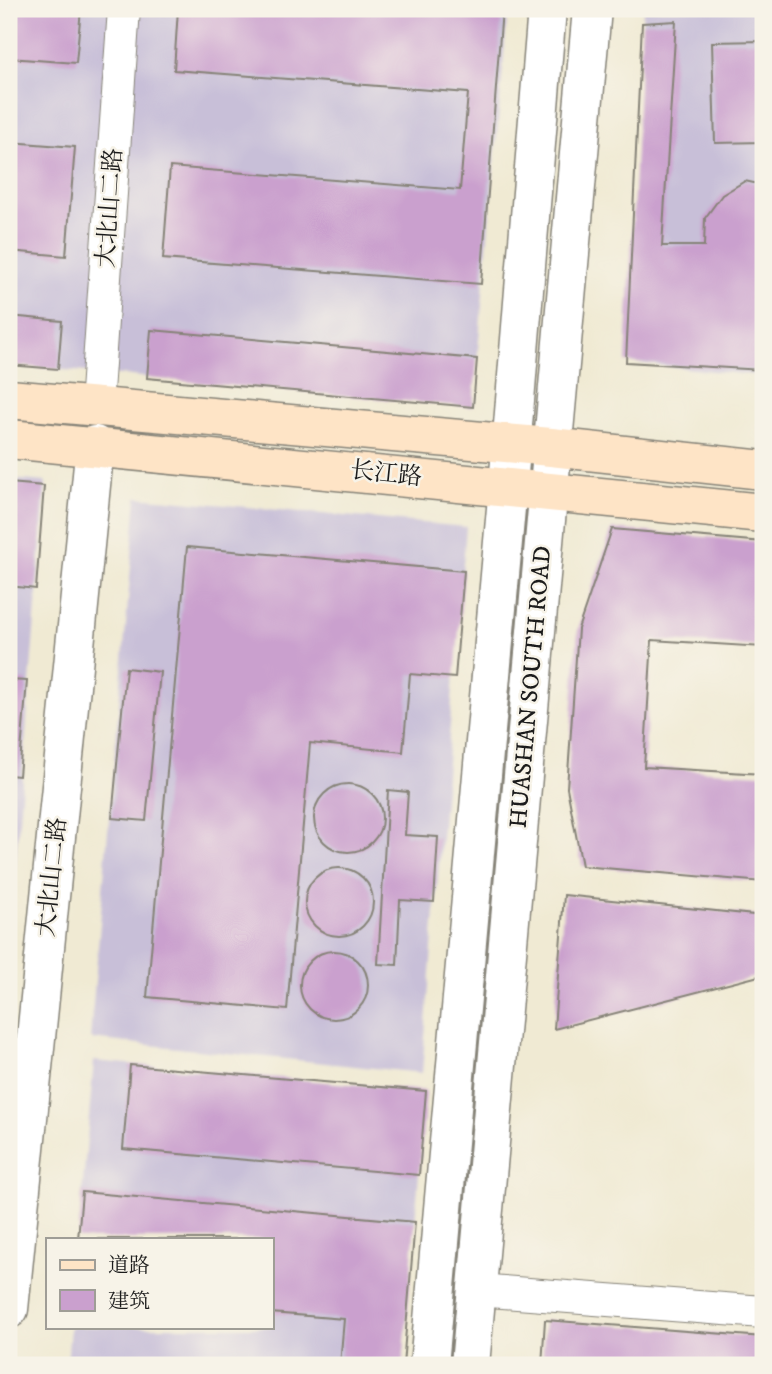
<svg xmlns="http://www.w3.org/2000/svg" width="772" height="1374" font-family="'IM FELL DW Pica','Noto Serif SC',serif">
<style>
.industrial{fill:#c8bfd8}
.building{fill:#caa0ce}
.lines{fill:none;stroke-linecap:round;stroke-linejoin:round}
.minor-casing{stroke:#868378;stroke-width:34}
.tertiary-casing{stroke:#868378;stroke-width:41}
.secondary-casing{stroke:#868378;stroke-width:41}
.minor{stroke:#fff;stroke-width:32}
.tertiary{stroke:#fff;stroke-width:38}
.secondary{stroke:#fee4c6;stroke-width:38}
.labels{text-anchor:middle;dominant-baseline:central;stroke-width:5;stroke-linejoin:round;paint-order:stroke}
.street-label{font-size:24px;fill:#1c1c1c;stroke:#f7f3e8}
</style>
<rect width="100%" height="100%" fill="#f7f3e8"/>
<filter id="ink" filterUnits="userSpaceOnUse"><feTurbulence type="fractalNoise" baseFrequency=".0143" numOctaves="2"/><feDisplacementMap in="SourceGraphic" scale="14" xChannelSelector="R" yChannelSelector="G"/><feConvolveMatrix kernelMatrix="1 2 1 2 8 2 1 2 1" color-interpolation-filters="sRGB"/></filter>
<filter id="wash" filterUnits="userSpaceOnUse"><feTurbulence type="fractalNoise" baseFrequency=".00686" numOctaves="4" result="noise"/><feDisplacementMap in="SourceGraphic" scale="28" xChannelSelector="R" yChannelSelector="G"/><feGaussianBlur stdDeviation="1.57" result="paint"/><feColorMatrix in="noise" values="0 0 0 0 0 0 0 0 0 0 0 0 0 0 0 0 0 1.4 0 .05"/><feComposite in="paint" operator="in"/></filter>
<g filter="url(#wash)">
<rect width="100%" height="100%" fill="#f0ead3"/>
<path class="industrial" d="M 9,9 L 508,9 L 473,407 L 9,365 Z
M 643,9 L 763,9 L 763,376 L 626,362 Z
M 9,479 L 46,482 L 9,945 Z
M 137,497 L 466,527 L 422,1073 L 90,1039 Z
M 94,1061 L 426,1091 L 403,1365 L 67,1365 L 70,1327 L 271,1327 L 271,1239 L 78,1239 Z"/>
<g id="blocks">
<path class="building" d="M 9,9 L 81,9 L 76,63 L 9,58 Z
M 178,9 L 502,9 L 481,284 L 163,259 L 170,167 L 460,190 L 468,93 L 174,70 Z
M 676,21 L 662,246 L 704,246 L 705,218 L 722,195 L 745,181 L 763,185 L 763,370 L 626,362 L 642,23 Z
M 763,41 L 763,142 L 715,143 L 712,42 Z
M 9,142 L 75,147 L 66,256 L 9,251 Z
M 9,316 L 62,321 L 58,369 L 9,365 Z
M 151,330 L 477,359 L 473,407 L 147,378 Z
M 9,483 L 44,486 L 36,589 L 9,586 Z
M 612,529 L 763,542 L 763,647 L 652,640 L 644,767 L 763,774 L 763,882 L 582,866 L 567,788 L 578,629 Z
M 187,547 L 464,571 L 455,678 L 410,674 L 403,752 L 310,743 L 287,1010 L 147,997 Z
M 126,668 L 160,672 L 146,821 L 112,818 Z
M 9,680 L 27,681 L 19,776 L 9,775 Z
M314 818a34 34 0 1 1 68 0a34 34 0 1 1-68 0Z
M 388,790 L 408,792 L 405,835 L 438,837 L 434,902 L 400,900 L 397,965 L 378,964 Z
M305 902a34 34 0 1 1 68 0a34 34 0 1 1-68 0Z
M 564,895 L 763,916 L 763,975 L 554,1029 Z
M300 985a34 34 0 1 1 68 0a34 34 0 1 1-68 0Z
M 130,1065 L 426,1091 L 419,1175 L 123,1149 Z
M 82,1192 L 415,1222 L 403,1365 L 340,1365 L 344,1319 L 271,1313 L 271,1239 L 78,1239 Z
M 545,1320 L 763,1337 L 763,1365 L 542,1365 Z"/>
</g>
</g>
<g filter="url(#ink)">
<use href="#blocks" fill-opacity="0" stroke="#868378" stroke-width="2"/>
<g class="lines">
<defs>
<path id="minor" d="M 96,406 L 124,9
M 477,1290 L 763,1312"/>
<path id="tertiary" d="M 9,1309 L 95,445
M 429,1365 L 508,486 L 547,9
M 470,1365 L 592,9"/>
<path id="secondary" d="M 9,399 L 551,447 L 763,470
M 9,439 L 763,513"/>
</defs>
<use href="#minor" class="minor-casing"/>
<use href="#tertiary" class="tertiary-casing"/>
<use href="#secondary" class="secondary-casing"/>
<use href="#minor" class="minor"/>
<use href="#tertiary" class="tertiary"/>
<use href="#secondary" class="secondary"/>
</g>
</g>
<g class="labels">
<g class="street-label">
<text transform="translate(110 208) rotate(-86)">大北山二路</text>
<text transform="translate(386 474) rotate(6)">长江路</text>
<text transform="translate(531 687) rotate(-85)">HUASHAN SOUTH ROAD</text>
<text transform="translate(52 877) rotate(-84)">大北山二路</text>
</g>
</g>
<rect width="772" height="1374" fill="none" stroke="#f7f3e8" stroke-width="35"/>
<rect x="46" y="1238" width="228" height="91" fill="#f7f3e8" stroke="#9f9d96" stroke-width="2"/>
<rect x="60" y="1260" width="35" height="10" fill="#fee4c6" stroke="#9f9d96" stroke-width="2"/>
<text x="108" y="1272" font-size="21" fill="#1c1c1c">道路</text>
<rect x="60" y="1290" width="35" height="21" fill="#caa0ce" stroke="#9f9d96" stroke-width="2"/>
<text x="108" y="1308" font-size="21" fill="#1c1c1c">建筑</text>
</svg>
